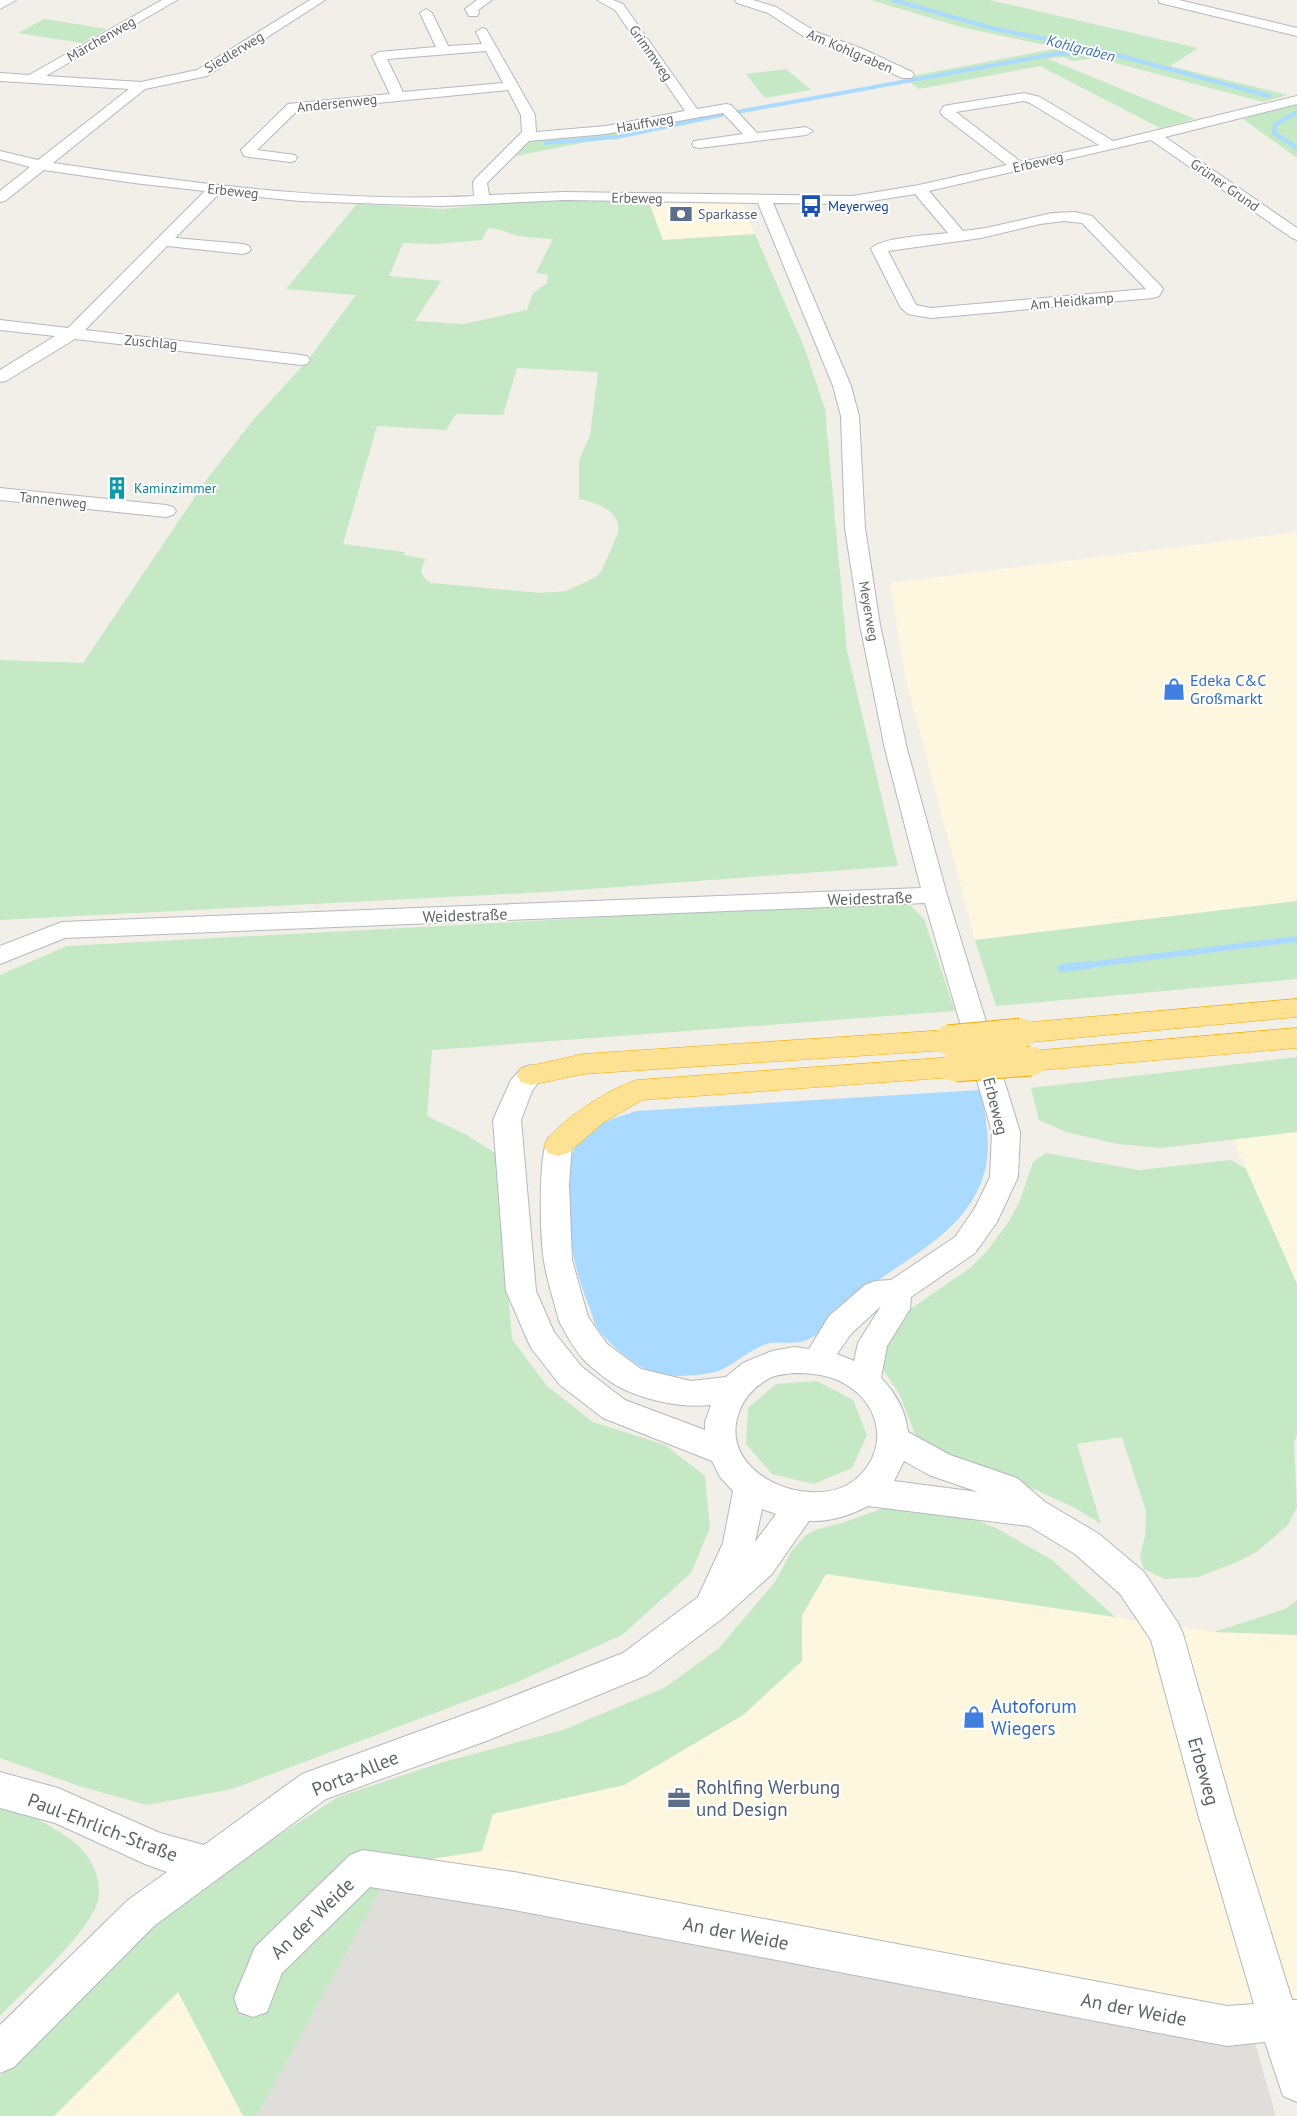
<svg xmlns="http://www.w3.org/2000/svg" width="1297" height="2116" font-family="'PT Sans',sans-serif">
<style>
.commercial{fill:#fef7e0}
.industrial{fill:#e0deda}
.green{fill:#c5e8c5;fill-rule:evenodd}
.water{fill:#aadaff}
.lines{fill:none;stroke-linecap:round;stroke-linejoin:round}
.stream-far2{stroke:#aadaff;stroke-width:4}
.stream-far1{stroke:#aadaff;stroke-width:6}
.stream{stroke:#aadaff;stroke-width:8}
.minor-casing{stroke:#b5b8bc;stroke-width:2}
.highway-casing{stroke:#f9ab00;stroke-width:1}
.minor{fill:#fff;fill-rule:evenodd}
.highway{fill:#fde293;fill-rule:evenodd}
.highway-bridge-casing{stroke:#f9ab00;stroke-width:31;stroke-linecap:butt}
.highway-bridge{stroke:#fde293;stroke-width:29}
.labels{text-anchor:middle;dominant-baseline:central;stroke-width:4;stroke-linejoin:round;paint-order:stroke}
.far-street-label{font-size:14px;fill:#5f6368;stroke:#fff}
.far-transit-label{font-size:14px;fill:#164399;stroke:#fff;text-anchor:start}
.far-service-label{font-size:14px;fill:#4e5e75;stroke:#fff;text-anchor:start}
.far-culture-label{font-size:14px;fill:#0d838f;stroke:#fff;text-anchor:start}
.far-water-label{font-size:15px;font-style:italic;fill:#4174aa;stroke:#fff}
.shop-label{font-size:16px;fill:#366cbe;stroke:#fff;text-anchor:start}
.street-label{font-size:16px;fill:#5f6368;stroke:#fff}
.near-shop-label{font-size:19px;fill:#366cbe;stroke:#fff;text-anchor:start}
.near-street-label{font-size:19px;fill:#5f6368;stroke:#fff}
.near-service-label{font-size:19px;fill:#4e5e75;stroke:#fff;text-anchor:start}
</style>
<rect width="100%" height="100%" fill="#f1efe8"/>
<path class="commercial" d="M 648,200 L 734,202 L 743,205 L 755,234 L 662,240 Z
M 1297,532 L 1297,901 L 975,940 L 906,680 L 890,583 Z
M 1297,1132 L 1297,1284 L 1233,1139 Z
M 826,1574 L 1214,1632 L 1297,1635 L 1297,2031 L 394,1865 L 493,1814 L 624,1785 L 802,1661 L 802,1615 Z
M 178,1991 L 243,2116 L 54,2116 Z"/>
<path class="industrial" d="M 394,1865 L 1250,2026 L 1276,2116 L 257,2116 Z"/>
<path class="green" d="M 871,0 L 990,0 L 1198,48 L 1170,66 L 1288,95 L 1263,102 L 1097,58 L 1073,61 L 1062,57 L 1048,59 L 1195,119 L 1160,128 L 1040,66 L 919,89 L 906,79 L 912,76 L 1059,48 L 961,27 Z
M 44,19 L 107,29 L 82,43 L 18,33 Z
M 786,69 L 811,90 L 765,98 L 746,74 Z
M 1293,103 L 1297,106 L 1297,158 L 1243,119 Z
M 720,113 L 725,115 L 515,156 L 530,140 Z
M 544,199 L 648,200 L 663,240 L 755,234 L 805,349 L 825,409 L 847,651 L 898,866 L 564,891 L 0,920 L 0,660 L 83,663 L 207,479 L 254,419 L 308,360 L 356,295 L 286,289 L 357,204 L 443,209 ZM 488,228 C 504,229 507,234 520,236 C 531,238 543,238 553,239 L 536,273 L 548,274 L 547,283 L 533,293 L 527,310 L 464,324 L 415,321 L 441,281 L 389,276 L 403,243 L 434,244 L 482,240 ZM 517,368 L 598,372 L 590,435 L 579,461 L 579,499 C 597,503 621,510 618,533 L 601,572 L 596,577 L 566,591 L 540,593 L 431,583 C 420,576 419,570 426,559 L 404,555 L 405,552 L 343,544 L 377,426 L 446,430 L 456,414 L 503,415 Z
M 1297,901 L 1297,979 L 996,1006 L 975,940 Z
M 885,902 L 910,905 L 924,919 L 955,1011 L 432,1050 L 427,1116 L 465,1134 L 497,1154 L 512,1339 L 547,1386 L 593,1422 L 665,1445 L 705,1476 L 710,1528 L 691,1573 L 622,1635 L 515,1683 L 232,1789 L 147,1805 L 79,1786 L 0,1758 L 0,975 L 67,946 Z
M 1297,1057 L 1297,1132 L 1161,1148 L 1118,1144 L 1066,1132 L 1039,1120 L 1031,1088 Z
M 1046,1153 L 1138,1170 L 1231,1160 L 1246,1169 L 1297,1284 L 1297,1435 L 1294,1442 L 1297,1507 L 1288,1525 L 1258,1551 L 1237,1562 L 1198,1577 L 1165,1579 L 1144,1569 L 1140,1557 L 1145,1536 L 1146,1511 L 1122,1437 L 1077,1444 L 1101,1524 L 1073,1507 L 1036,1490 L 996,1476 L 929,1449 L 915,1434 L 900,1395 L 884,1371 L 880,1353 L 902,1315 L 970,1268 L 987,1251 L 1008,1223 L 1019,1203 L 1033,1162 Z
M 817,1381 L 853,1400 L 867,1435 L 852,1468 L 814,1484 L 772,1474 L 746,1444 L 748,1408 L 776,1384 Z
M 884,1508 L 955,1512 L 996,1528 L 1052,1560 L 1115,1617 L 826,1574 L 802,1615 L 802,1661 L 743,1715 L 624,1785 L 493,1814 L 482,1851 L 394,1865 L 257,2116 L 243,2116 L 178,1992 L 54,2116 L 0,2116 L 0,2076 L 134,1943 L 228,1868 L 338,1797 L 440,1763 L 563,1730 L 664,1688 L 718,1649 L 775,1582 L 792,1550 L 805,1536 L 815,1530 L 842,1523 Z
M 1297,1600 L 1297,1635 L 1214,1632 L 1285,1609 Z
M 0,1807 C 26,1810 47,1824 69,1838 C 88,1851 103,1876 98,1900 C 91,1931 24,1991 0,2016 Z"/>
<path class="water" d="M 980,1090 C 987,1121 993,1153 981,1183 C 959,1236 908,1256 867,1289 C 847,1305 831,1329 807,1340 C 797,1345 781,1341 770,1343 C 753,1347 738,1362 723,1369 C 709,1376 677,1377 661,1375 C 642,1372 609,1345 598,1329 C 594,1323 592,1314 589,1306 C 571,1263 564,1215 571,1168 C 571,1163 571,1156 573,1152 C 585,1126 613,1118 637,1111 Z"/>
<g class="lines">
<path class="stream-far2" d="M 893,0 L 995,29 L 1091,48 L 1269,96
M 737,112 L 1060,53 L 1073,55
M 1295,113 L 1275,125 L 1274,133 L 1297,148
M 546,143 L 617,137 L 721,115"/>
<path class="stream-far1" d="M 1079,966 L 1297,939"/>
<path class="stream" d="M 1062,968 L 1089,965"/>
<defs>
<path id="minor" d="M 0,0 L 16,0 L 0,9 Z
M 162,0 L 177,0 L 46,76 L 141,82 L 197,70 L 310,0 L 325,0 L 207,76 L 145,89 L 53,163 C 191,183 335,203 474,196 L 473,182 L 475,179 L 522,132 L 521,115 L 508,90 L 297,111 L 257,150 L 295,155 L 297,158 L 295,161 L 290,162 L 249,157 L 244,156 L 241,150 L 288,104 L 390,94 L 372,56 L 379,52 L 436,47 L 420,13 L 426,9 L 432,13 L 448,46 L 482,44 L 476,32 L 482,28 L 486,29 L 535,115 L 536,132 L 606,126 L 685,111 L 615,10 L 597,0 L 613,0 L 623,4 L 697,109 L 726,104 L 731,105 L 757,133 L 806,127 L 813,131 L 806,135 L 699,148 L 694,147 L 692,144 L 694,141 L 743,134 L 723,113 L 606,134 L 529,141 L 487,183 L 489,195 L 564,192 L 853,196 L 919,185 L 1007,165 L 942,115 L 940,112 L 944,106 L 949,105 L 1024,93 L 1040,97 L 1113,141 L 1297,96 L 1297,104 L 1165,137 L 1297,228 L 1297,240 L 1292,238 L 1151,140 L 929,191 L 963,231 L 986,228 L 1052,213 L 1075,212 L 1092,216 L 1161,286 L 1163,289 L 1159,296 L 1153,298 L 931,318 L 908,314 L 901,308 L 871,249 C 880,237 932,235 948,233 L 915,194 L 853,204 L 773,203 L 851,386 L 859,416 L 865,528 L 880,625 L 907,749 L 947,895 L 1020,1132 L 1018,1177 L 997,1222 L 975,1253 L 911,1297 L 910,1309 L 887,1346 L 881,1378 C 896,1393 906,1412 908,1432 L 950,1455 L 1017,1478 L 1045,1502 L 1099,1534 L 1144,1572 L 1178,1623 L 1183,1634 L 1234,1814 L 1292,2000 L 1297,2000 L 1297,2102 L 1283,2096 L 1265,2042 L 1227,2046 L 514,1910 L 370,1887 L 282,1973 L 267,2012 L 253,2017 L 239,2012 L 234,1998 L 255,1947 L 350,1855 L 363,1850 L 514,1872 L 1227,2006 L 1254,2004 L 1198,1814 L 1151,1640 L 1120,1594 L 1075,1554 L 1029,1526 L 868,1506 C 849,1516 829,1522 809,1521 L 771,1575 L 723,1618 L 647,1675 L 489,1740 L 326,1799 L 154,1926 L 14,2067 L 0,2073 L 0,2025 L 128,1900 L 167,1872 L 145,1864 L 55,1823 L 0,1808 L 0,1772 L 58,1788 L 160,1833 L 204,1845 L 302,1774 L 488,1706 L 623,1653 L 698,1597 L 723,1543 L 733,1491 L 720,1477 L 712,1461 L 603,1418 L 560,1385 L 531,1348 L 527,1339 L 506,1291 L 493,1120 L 511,1080 L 522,1068 L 531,1065 L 540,1068 L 544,1075 L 532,1091 L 521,1120 L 536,1291 L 554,1332 L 582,1367 L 625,1400 L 705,1430 L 705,1422 L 711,1405 C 682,1408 648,1401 621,1388 C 610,1383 596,1371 587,1363 C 576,1353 566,1334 559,1321 C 554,1301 547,1281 544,1261 C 540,1238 538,1156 548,1138 L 558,1135 L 568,1138 L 572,1145 L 569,1184 L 572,1260 L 588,1317 L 607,1344 L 641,1369 L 691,1381 L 726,1377 L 743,1363 L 772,1351 L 794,1347 L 809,1349 L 829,1316 L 865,1285 L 875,1281 L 891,1280 L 955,1237 L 975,1208 L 990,1177 L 992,1132 L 925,903 L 65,938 L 0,964 L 0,946 L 62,922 L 921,888 L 885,749 L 860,625 L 845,528 L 841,416 L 833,386 L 758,203 L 564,200 L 441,206 L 300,201 L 220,193 L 175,238 L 243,244 L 249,246 L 251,249 L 249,252 L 243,254 L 167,246 L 85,330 L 301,355 L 307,356 L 310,360 L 307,364 L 301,365 L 75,339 L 6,381 L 0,382 L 0,370 L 55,336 L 0,330 L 0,320 L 68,328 L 205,191 L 134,183 L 44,170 L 5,201 L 0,202 L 0,191 L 30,167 L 0,159 L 0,151 L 38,160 L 129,89 L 0,81 L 0,73 L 29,75 ZM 486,51 L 503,83 L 403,92 L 387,59 ZM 1024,101 L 1030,103 L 1099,145 L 1021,162 L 956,112 ZM 1064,221 L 1082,223 L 1146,289 L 931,308 L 916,305 L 888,251 L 981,238 L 1040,224 ZM 881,1306 L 858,1343 L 854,1361 L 837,1354 L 851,1334 ZM 794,1373 C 806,1373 820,1374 832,1378 C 878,1394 894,1446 856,1479 C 843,1490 825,1493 810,1492 C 769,1490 722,1458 739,1412 C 745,1396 756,1385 772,1377 C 779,1374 787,1374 794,1373 ZM 904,1461 L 929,1475 L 978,1492 L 894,1481 ZM 762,1509 L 776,1514 L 755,1542 Z
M 477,0 L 492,0 L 478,10 L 479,13 L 477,16 L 469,16 L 465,9 Z
M 735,0 L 753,0 L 776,7 L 816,32 L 863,49 L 912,72 L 914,75 L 912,78 L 902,78 L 853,55 L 806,38 L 768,13 L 737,3 Z
M 1158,0 L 1179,0 L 1297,28 L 1297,36 L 1160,3 Z
M 0,488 L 166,505 L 173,507 L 176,511 L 173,515 L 166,517 L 0,500 Z"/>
<path id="highway" d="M 1297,999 L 1297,1017 L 1021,1043 L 1011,1040 L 1007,1033 L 1011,1026 L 1021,1023 Z
M 1297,1028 L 1297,1048 L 1031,1071 L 1021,1068 L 1017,1061 L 1021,1054 L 1031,1051 Z
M 948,1030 L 958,1033 L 962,1040 L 958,1047 L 948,1050 L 583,1074 L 531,1085 L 521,1082 L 517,1075 L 521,1068 L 583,1054 Z
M 955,1057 L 965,1060 L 969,1067 L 965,1074 L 955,1077 L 642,1100 L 604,1122 L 568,1153 L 558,1156 L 548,1153 L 544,1145 C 556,1122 612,1087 637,1080 Z"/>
</defs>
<use href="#minor" class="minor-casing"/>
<use href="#highway" class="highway-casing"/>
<use href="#minor" class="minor"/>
<use href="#highway" class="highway"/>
<defs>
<path id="highway-bridge" d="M 948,1040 L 1021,1033
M 955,1067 L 1031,1061"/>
</defs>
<use href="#highway-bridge" class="highway-bridge-casing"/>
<use href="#highway-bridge" class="highway-bridge"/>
</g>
<defs>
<symbol id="bus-bare" viewBox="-9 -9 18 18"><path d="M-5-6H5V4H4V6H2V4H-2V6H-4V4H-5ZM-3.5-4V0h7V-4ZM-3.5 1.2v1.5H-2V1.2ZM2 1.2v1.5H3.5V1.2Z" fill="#1a4fb4" stroke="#fff" stroke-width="2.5" paint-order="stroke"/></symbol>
<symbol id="bank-bare" viewBox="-9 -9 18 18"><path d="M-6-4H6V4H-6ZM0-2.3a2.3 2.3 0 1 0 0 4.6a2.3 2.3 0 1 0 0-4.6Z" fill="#5c6f8a" stroke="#fff" stroke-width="2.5" paint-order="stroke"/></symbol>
<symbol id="building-bare" viewBox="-9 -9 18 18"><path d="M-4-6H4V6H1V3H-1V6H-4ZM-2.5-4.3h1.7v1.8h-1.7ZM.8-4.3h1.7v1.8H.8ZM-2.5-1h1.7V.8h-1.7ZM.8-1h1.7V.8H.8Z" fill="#0f9aa8" stroke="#fff" stroke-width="2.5" paint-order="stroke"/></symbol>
<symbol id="shop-bare" viewBox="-9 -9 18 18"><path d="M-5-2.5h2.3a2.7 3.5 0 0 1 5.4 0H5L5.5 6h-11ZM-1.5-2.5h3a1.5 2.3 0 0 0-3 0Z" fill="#3f7fe0" stroke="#fff" stroke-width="2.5" paint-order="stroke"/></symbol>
<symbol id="office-bare" viewBox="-9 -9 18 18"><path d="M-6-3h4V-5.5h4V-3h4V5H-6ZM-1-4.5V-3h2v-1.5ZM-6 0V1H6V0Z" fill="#5c6f8a" stroke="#fff" stroke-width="2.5" paint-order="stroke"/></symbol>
</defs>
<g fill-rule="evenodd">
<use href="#bus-bare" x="795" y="190" width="32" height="32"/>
<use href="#bank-bare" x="665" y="198" width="32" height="32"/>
<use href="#building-bare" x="101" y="472" width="32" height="32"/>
<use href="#shop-bare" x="1158" y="673" width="32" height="32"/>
<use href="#shop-bare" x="958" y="1701" width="32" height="32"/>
<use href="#office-bare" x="663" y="1782" width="32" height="32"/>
</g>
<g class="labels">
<g class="far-street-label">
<text transform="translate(101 39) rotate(-30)">Märchenweg</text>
<text transform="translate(850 51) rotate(23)">Am Kohlgraben</text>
<text transform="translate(234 52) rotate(-31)">Siedlerweg</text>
<text transform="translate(651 53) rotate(55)">Grimmweg</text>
<text transform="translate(337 103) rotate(-6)">Andersenweg</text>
<text transform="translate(645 123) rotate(-10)">Hauffweg</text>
<text transform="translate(1038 162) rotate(-13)">Erbeweg</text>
<text transform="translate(1225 185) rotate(35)">Grüner Grund</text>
<text transform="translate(233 191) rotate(6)">Erbeweg</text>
<text transform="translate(637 198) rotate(1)">Erbeweg</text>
<text transform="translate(1072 301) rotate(-5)">Am Heidkamp</text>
<text transform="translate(151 342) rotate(5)">Zuschlag</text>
<text transform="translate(53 500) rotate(6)">Tannenweg</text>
<text transform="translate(869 611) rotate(80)">Meyerweg</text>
</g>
<g class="far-transit-label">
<text x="828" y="206">Meyerweg</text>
</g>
<g class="far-service-label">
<text x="698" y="214">Sparkasse</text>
</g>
<g class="far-culture-label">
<text x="134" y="488">Kaminzimmer</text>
</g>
<g class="far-water-label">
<text transform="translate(1081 48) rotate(14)">Kohlgraben</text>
</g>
<g class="shop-label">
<text x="1190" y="680">Edeka C&amp;C<tspan x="1190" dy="18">Großmarkt</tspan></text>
</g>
<g class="street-label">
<text transform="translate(870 898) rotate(-2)">Weidestraße</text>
<text transform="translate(465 915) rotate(-2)">Weidestraße</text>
<text transform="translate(996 1106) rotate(76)">Erbeweg</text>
</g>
<g class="near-shop-label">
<text x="991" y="1706">Autoforum<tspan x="991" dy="22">Wiegers</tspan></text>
</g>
<g class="near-street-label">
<text transform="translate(1204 1771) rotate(74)">Erbeweg</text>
<text transform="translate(355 1773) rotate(-22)">Porta-Allee</text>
<text transform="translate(103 1827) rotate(21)">Paul-Ehrlich-Straße</text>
<text transform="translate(312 1918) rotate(-44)">An der Weide</text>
<text transform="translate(736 1933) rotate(11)">An der Weide</text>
<text transform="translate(1134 2009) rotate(11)">An der Weide</text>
</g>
<g class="near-service-label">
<text x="696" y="1787">Rohlfing Werbung<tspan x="696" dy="22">und Design</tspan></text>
</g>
</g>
</svg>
